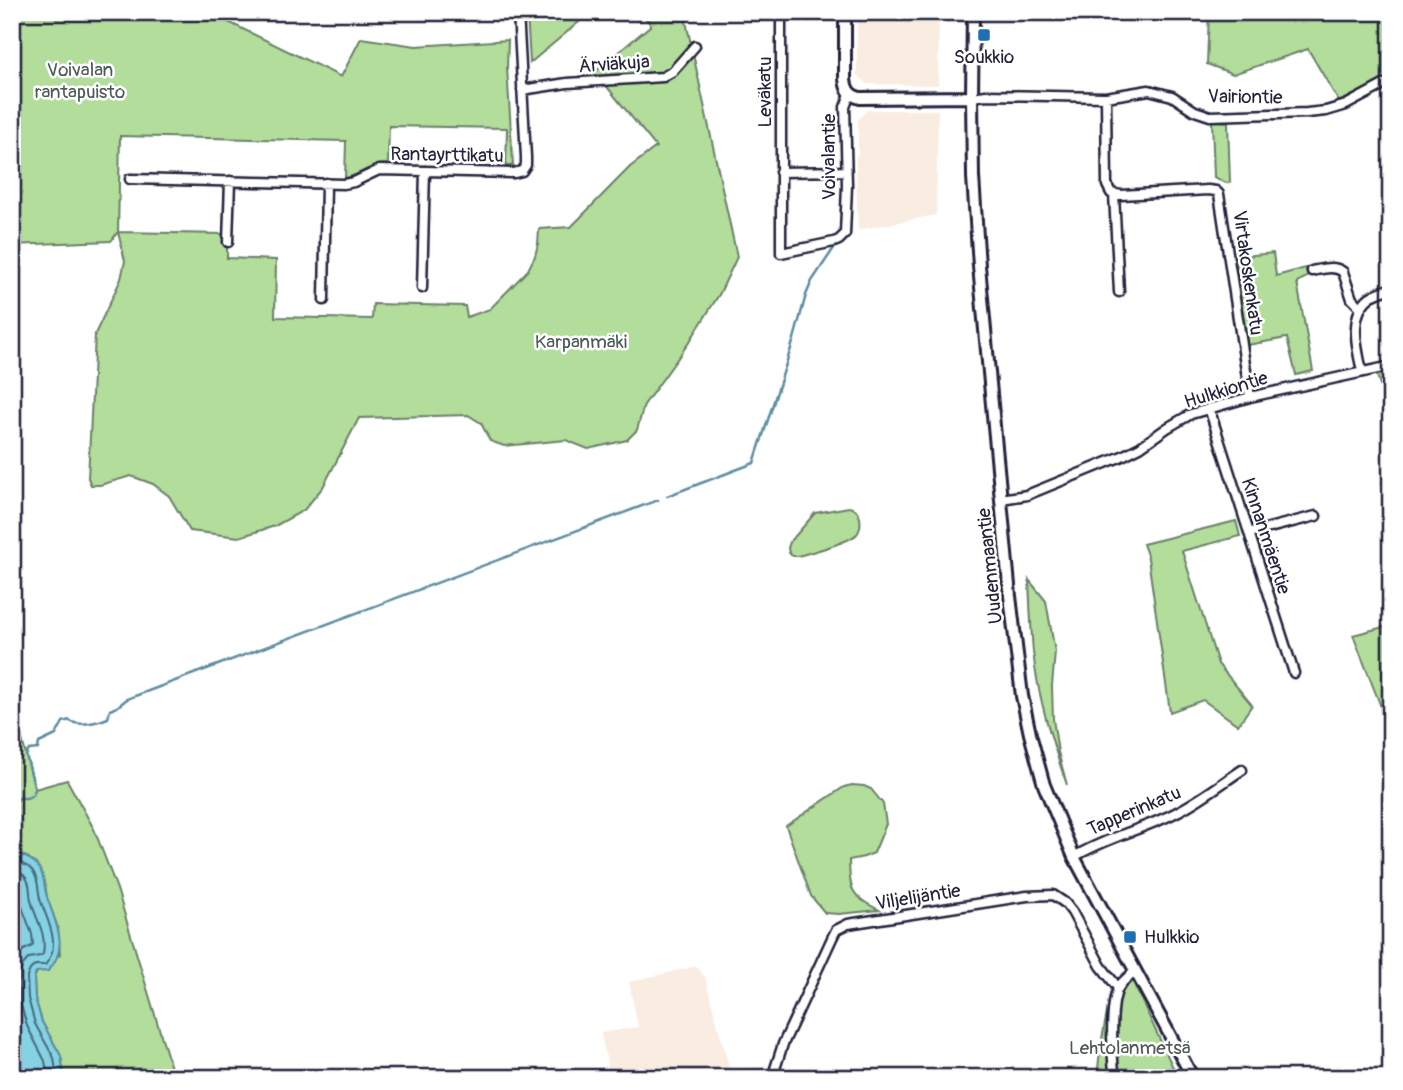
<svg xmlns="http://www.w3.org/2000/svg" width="1403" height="1090" font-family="Pangolin,sans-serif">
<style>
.built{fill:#f9ece1}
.green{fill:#b3dd9a;stroke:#6a806a;stroke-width:2}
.water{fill:#84d2e3;stroke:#5d8ca0;stroke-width:2}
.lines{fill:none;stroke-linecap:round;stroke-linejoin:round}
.shore{stroke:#49687e;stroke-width:2}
.stream{stroke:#5d8ca0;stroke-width:2.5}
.street-casing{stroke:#22223b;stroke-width:13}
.secondary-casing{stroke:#22223b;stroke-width:16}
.street{stroke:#fff;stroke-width:8}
.secondary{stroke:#fff;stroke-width:10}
.poi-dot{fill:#1f6fb2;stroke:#fff;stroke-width:2.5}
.labels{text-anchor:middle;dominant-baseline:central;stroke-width:5;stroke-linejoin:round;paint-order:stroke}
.poi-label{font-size:19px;fill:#22223b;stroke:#fff}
.street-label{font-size:19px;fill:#22223b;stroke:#fff}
.park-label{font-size:19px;fill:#4e5a58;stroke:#fff}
</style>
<rect width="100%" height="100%" fill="#fff"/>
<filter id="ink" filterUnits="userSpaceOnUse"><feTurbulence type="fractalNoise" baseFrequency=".0143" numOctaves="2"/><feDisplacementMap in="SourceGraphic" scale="14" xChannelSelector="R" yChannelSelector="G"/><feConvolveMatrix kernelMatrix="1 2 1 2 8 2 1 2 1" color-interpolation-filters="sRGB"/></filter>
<g filter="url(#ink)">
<path class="built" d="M 857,12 L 939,12 L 938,85 L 867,84 L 857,75 Z
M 867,110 L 938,110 L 936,215 L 858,230 L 856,170 L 856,155 L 858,155 L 858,120 Z
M 696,966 L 705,977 L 730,1071 L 766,1066 L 764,1078 L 610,1078 L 601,1033 L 638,1027 L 629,982 Z"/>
<path class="green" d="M 12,12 L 208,12 L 341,77 L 361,38 L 416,46 L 508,40 L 507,67 L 513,165 L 506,167 L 507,128 L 389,126 L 388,164 C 372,164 361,174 345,178 L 346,141 L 120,136 L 118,232 L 224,234 L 223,244 L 227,244 L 227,258 L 276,260 L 275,317 L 372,319 L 373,304 L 465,306 L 467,317 L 490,309 L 528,270 L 535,256 L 538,244 L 539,229 L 571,227 L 630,167 L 656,147 L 604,83 L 594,73 L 651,25 L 641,12 L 684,12 L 737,257 L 720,293 L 690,341 L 644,405 L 637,430 L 627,440 L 588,449 L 566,440 L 504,446 L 490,441 L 481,423 L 468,415 L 359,418 L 323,487 L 304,510 L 275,526 L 239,537 L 190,531 L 169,496 L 153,484 L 131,476 L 100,485 L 91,485 L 88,478 L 95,334 L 121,279 L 125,261 L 118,232 L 111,241 L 12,245 Z
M 527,12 L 591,12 L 530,63 Z
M 1209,12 L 1391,12 L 1391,77 L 1339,102 L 1308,49 L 1233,74 L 1207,64 Z
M 1212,121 L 1228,122 L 1230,182 L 1226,183 L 1214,177 Z
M 1273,253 L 1276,276 L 1306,268 L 1307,277 L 1297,282 L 1313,371 L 1296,375 L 1287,338 L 1247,345 L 1235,257 Z
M 1391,373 L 1391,420 L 1377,375 Z
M 849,507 C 856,509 858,511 860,518 C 861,524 861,529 857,534 C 849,543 811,552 798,556 L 793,556 L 789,553 L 788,548 L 790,542 L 815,513 Z
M 1236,521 L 1240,536 L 1182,551 L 1218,664 L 1252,705 L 1238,725 L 1203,700 L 1170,712 L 1148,558 L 1143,544 Z
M 1029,580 L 1046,601 L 1055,652 L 1052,686 L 1053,719 L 1058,752 L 1067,785 C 1052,742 1038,698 1033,652 C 1031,628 1030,604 1029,580 Z
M 1391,625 L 1391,774 L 1387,774 L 1381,707 L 1353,635 Z
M 12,720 L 20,732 L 35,789 L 67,780 L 94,829 L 117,889 L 174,1078 L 64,1078 L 61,1056 L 42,1022 L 35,998 L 34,978 L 37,972 L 60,954 L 58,928 L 47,898 L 45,883 L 29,858 L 12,851 Z
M 852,785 L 864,786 L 871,789 L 883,804 L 886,824 L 874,853 L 864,857 L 849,860 C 850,891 850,895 879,910 L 839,914 L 825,913 L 811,896 L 786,826 L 844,787 Z
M 1130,976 L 1178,1078 L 1097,1078 L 1100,1050 L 1113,980 L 1118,988 Z"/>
<path class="water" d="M 12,851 C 20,856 29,857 36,864 C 46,875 43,887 48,900 C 57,926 69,948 48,971 L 36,972 L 34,978 L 35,998 L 42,1022 L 61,1056 L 64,1078 L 12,1078 Z"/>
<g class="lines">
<path class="shore" d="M 12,860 C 19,863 26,864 32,870 C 40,880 37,891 41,902 C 48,922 62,946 45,965 L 35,965 L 30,970 L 27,977 L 28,998 L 35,1024 L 54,1058 L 57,1078
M 12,869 C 18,871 23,873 26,878 C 31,884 29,892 31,900 C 35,919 47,932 43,954 L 40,956 L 29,958 L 22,966 L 19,976 L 19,998 L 27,1026 L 45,1061 L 48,1078
M 12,880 L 18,885 L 21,904 L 32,934 L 33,944 L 32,946 L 20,952 L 12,962"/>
<path class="stream" d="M 667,496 L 754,463 L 794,339 L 806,295 L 812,281 L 836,245
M 12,805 L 19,798 L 27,798 L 33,795 L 35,789 L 26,755 L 29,750 L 38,749 L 39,743 L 56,735 L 63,722 C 75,719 63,720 75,723 C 85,725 99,722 108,718 L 110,710 L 117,707 L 127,699 L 658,500"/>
<defs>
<path id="street" d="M 781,12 L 781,253 L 834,242 L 839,240 L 845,234 L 847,185 L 845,107 L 850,94
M 522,90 L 567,83 L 663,77 L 673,71 L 695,46
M 972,97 L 986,95 L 1106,97 L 1149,90 L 1172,96 L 1195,111 L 1210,116 L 1307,113 L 1326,111 L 1346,105 L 1391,81
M 1106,97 L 1107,185 L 1111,193 L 1121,195 L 1208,190 L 1216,191 L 1219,194 L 1250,397
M 780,172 L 846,171
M 130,179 L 344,184 L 354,182 L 379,170 L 514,173 L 522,171 L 526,165 L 526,157 L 518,12
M 1114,194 L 1119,292
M 228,242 L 230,181
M 1312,271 C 1323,269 1334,265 1343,272 L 1352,299 L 1361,308
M 422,288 L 425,171
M 324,300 L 326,183
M 1362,371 C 1357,349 1348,314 1370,297 C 1376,293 1384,291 1391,288
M 1209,408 L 1294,673
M 1001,499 L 1027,495 L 1120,457 L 1140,447 L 1167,428 L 1191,414 L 1250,397 L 1391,366
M 1249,533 L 1316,516
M 1074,857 C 1105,838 1141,830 1173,814 C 1198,802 1219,785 1242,770
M 772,1078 L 783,1044 L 833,936 L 836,930 L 848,924 L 1027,896 L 1053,895 L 1065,903 L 1072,912 L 1101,966 L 1118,988
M 1115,1078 C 1112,1059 1109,1003 1119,987 C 1122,981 1130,976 1135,971"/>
<path id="secondary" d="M 845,12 L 845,79 C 846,89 849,95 860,98 L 972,97
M 973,12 L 972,97 L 973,177 L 979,266 L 1010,596 L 1022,696 L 1030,734 L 1044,785 L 1074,857 L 1193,1078"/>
</defs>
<use href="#street" class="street-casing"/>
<use href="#secondary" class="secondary-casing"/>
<use href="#street" class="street"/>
<use href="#secondary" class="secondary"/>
</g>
</g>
<g class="poi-dot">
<rect x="977" y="28" width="14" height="14" rx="3.5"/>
<rect x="1123" y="930" width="14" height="14" rx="3.5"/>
</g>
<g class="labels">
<g class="poi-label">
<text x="984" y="57">Soukkio</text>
<text x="1144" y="937" text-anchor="start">Hulkkio</text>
</g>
<g class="street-label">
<text transform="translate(614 64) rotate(-4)">Ärviäkuja</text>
<text transform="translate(765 92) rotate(-90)">Leväkatu</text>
<text transform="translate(1245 97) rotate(1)">Vairiontie</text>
<text transform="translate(447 155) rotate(1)">Rantayrttikatu</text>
<text transform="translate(829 157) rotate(-90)">Voivalantie</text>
<text transform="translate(1248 273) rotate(82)">Virtakoskenkatu</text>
<text transform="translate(1226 390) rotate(-17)">Hulkkiontie</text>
<text transform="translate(1266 536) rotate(72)">Kinnanmäentie</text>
<text transform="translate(990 566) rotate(-96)">Uudenmaantie</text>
<text transform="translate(1134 811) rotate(-23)">Tapperinkatu</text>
<text transform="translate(918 897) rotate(-9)">Viljelijäntie</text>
</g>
<g class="park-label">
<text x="80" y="70">Voivalan<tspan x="80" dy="22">rantapuisto</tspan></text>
<text x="581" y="342">Karpanmäki</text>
<text x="1130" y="1048">Lehtolanmetsä</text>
</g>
</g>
<rect width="1403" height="1090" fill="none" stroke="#fff" stroke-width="42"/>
<rect x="21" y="21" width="1361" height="1048" fill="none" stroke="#22223b" stroke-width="2.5" filter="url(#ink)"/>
</svg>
